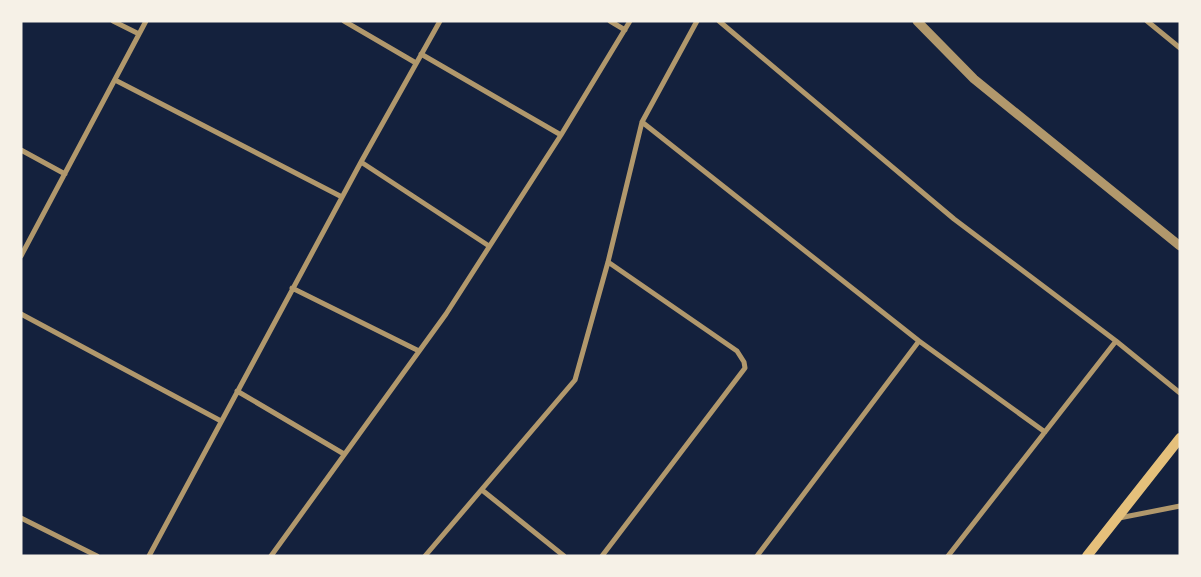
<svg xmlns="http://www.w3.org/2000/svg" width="1201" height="577" font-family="'DejaVu Sans',sans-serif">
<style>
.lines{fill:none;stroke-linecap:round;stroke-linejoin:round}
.minor{stroke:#b1986c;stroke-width:5}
.tertiary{stroke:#b1986c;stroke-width:9}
.secondary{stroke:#e5c07b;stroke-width:10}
</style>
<rect width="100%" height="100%" fill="#14213d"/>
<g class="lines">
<path class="minor" d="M 113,21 L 139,34
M 344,21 L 416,63
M 610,21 L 625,30
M 719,21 L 954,219 L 1116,341 L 1180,393
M 1147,21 L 1180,48
M 421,54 L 561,135
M 115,80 L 342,197
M 642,122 L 919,341 L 1045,432
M 21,150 L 65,174
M 361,162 L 489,246
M 21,256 L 146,21
M 292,288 L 419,351
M 21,314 L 221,421
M 237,391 L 344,454
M 482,490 L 564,556
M 21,518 L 97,556
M 1119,518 L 1180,506
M 149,556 L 361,162 L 440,21
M 271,556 L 446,314 L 561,135 L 630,21
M 425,556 L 575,380 L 608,262 L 642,122 L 697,21
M 602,556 L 745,368 L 744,362 L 737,351 L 608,262
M 757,556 L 919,341
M 948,556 L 1116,341"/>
<path class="tertiary" d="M 917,21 L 974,79 L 1180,246"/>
<path class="secondary" d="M 1087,556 L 1180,438"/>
</g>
<rect width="1201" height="577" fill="none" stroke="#f6f1e7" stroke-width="45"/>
</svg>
